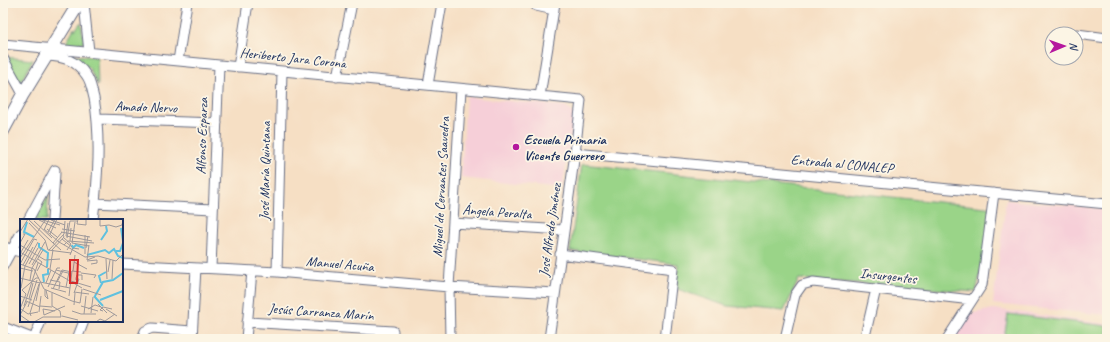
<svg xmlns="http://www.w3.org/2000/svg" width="1110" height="342" font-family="Caveat,sans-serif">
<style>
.built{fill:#f6cfd8}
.green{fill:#9ad488;stroke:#5a8273}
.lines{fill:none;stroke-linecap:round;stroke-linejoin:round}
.minor-casing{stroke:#686d82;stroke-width:11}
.major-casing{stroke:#686d82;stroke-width:14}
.minor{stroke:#fff;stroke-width:9}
.major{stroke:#fff;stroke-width:12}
.poi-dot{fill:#b5179e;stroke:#fcf5e5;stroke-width:1.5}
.labels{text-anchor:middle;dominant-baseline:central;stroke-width:3.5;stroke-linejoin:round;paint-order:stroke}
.street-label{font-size:14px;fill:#1b2f5e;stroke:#fcf5e5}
.poi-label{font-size:14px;font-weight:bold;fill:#1b2f5e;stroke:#fcf5e5;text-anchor:start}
.inset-river{fill:none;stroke:#60c1df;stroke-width:2}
.inset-road{fill:none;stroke:#9e999b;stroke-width:1}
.view{fill:#d62828;fill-opacity:0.15;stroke:#d62828;stroke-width:2}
.inset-edge{fill:none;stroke:#1b2f5e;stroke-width:2}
</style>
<rect width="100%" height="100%" fill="#fcf5e5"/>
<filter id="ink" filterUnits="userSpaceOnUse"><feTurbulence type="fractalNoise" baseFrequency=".025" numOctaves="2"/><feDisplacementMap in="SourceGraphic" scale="8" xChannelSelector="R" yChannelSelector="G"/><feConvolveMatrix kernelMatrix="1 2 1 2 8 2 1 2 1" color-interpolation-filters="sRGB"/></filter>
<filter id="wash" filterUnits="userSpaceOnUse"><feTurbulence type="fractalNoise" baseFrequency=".012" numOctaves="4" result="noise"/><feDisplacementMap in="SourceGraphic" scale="16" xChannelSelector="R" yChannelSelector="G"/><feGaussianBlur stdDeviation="0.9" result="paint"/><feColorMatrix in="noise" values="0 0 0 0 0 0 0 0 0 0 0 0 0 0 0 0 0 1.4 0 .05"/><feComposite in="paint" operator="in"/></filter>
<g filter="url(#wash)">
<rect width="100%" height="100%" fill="#f6dfc4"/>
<path class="built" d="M 466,97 L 564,106 L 568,108 L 573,114 L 574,117 L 562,189 L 461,178 Z
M 1006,200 L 1107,209 L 1107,315 L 993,304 Z
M 994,309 L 1107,324 L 1107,339 L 951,339 L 968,314 Z"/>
<path class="green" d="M 81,22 L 84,43 L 79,43 L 80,47 L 65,45 L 74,28 L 75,30 Z
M 71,55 L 97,57 L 98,86 L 89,68 Z
M 5,57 L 33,60 L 20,83 Z
M 582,164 L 995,208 L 976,292 L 799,279 L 784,311 L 727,306 L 677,289 L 678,264 L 570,251 Z
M 48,195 L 47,220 L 35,220 Z
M 1008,314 L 1107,326 L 1107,339 L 1004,339 Z"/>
</g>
<g filter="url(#ink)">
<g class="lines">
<defs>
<path id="minor" d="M 84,3 L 89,52
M 536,6 L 554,10
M 1077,34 L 1107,38
M 3,44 L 581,100 L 575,153 L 549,339
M 47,56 C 64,57 76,60 86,75 C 91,81 92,91 94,98 C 101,138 98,179 93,220
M 3,58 L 23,94
M 178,61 L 187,3
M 238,67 L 248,3
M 337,77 L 352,3
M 428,85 L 442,3
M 540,96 L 555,3
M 98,119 L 217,123
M 575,153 L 1107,204
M 95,203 L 213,209
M 28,220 L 55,170
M 52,220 L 55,173
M 453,223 L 563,230
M 3,246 L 12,250 L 21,252
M 560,254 L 673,269 L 665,339
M 122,264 L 277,272 L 449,287 L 555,293
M 3,266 L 21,233
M 211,268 L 219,65
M 277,272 L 282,71
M 247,322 L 393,331 L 392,339
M 3,327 L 34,339
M 866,332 L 876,289
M 34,339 L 41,321
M 77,339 L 84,321
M 142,339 L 145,331 L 152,328 L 192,331
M 192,339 L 196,268
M 246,339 L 252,271
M 450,339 L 449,287 L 461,89
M 785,339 L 795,295 L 802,285 L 813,282 L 972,300
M 947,339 L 982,285 L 994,193"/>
<path id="major" d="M 3,131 L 23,94 L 79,3"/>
</defs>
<use href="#minor" class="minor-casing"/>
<use href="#major" class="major-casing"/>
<use href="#minor" class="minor"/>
<use href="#major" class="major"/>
</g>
</g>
<circle class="poi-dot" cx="516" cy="147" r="4"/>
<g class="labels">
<g class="street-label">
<text transform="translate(293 58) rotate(6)">Heriberto Jara Corona</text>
<text transform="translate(146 107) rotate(2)">Amado Nervo</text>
<text transform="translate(202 136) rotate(-88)">Alfonso Esparza</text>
<text transform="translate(842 164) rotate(5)">Entrada al CONALEP</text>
<text transform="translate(265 171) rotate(-89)">José María Quintana</text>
<text transform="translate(441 187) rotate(-87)">Miguel de Cervantes Saavedra</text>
<text transform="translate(497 212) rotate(4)">Ángela Peralta</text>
<text transform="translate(550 230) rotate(-82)">José Alfredo Jiménez</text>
<text transform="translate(340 264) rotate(5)">Manuel Acuña</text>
<text transform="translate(888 276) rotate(6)">Insurgentes</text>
<text transform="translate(321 312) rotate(4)">Jesús Carranza Marín</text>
</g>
<g class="poi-label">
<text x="524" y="139">Escuela Primaria<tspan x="524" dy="16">Vicente Guerrero</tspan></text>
</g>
</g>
<g transform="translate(20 219)">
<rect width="103" height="103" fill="#f6dfc4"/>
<path class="inset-river" d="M 7,3 L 4,13 L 14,18M 101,9 L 103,22M 81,21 L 87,12 L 86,7M 19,24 L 19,28 L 28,34 L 27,48M 52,26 L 53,29 L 56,26 L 64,29M 96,32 L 100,32 L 103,24M 67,36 L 85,31 L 89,34 L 94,30 L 98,37 L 103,39M 24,63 L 23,56 L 28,55 L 28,50M 81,64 L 79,57 L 86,53M 74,77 L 83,87M 75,77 L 83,63 L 93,61 L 103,54M 80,81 L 103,72"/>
<path class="inset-road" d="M 8,0 L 33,24M 19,0 L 40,6M 58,0 L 57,5 L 66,6 L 66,0M 19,1 L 36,9M 31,1 L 45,6M 80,1 L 80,7 L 89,6 L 96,8 L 102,6 L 103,1M 14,2 L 32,19M 55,3 L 52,24 L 69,27M 9,4 L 25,21 L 28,31 L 51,34M 24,10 L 39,23 L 65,38 L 78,37 L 96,42 L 103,35M 27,10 L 37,18M 42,10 L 55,12M 24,11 L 29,0M 0,13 L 8,0M 28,13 L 35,0M 41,13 L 70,18M 30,15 L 37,0M 46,17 L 72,22M 46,17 L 48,4M 44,19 L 51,25 L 47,31M 47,19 L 50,2 L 57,2M 42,20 L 52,28M 50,22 L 51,9M 0,24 L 5,15 L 3,15M 0,26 L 25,41 L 40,40M 44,26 L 48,22 L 74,24M 69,26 L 67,41 L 75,38M 66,29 L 68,17M 29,31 L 44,15 L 45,2M 32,31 L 44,18 L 43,16M 41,31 L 33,24 L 42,13M 0,33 L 62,69M 1,33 L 8,21M 65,35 L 65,16M 50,36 L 53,29 L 59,30M 0,39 L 26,0M 86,40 L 87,60M 67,42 L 77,41 L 77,44 L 71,45M 54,43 L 67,50M 0,45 L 14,20 L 17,21M 0,45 L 14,50 L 24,70 L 52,82 L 60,84 L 62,70M 9,45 L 18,29M 3,46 L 13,28M 12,46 L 25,23M 5,47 L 18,23M 0,49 L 13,52M 30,50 L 33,31M 36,51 L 52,55M 17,52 L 22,43 L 18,40M 53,52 L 55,36M 88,53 L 90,41M 61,54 L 76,56 L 74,59M 0,59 L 20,64M 56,59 L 57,56 L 62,56 L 62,61M 92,60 L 93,41M 10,61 L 12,49 L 23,31M 30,61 L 40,63 L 39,70M 51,62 L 71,68M 37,63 L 43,52M 26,64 L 31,51M 28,68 L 37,49 L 40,49M 46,68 L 49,53M 1,69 L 5,47M 31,69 L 46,73M 33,70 L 42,51 L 52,53M 63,70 L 81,76M 25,71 L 25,77 L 28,80 L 26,71M 54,73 L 69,75M 54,74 L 59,60 L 55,60M 0,77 L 12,81M 49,77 L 52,52 L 61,53M 9,80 L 13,64M 6,82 L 20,88M 16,82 L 20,63 L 50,69M 78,85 L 87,94M 54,86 L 55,74M 4,87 L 18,44M 20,87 L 32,88M 61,87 L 78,92M 8,88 L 17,61M 0,90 L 6,75 L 2,71 L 16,59 L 19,59M 1,90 L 8,95 L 18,93M 23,90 L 24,96 L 45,87M 23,90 L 35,92M 68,90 L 75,86 L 81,88M 86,90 L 97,97M 52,92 L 61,95 L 76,95M 83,92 L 80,91 L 83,88 L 92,90M 19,93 L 21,77M 71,94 L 73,78M 64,95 L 66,77M 0,96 L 7,83M 0,96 L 10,103M 11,97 L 10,94 L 19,65M 42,97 L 58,101M 14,103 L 23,98 L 41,98 L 40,92 L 32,87 L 32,74M 76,103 L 80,100 L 85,102 L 95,95"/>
<path class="view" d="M 50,41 L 58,41 L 57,64 L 50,64 Z"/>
<rect width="103" height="103" class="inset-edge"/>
</g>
<rect width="1110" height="342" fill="none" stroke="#fcf5e5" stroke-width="16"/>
<g transform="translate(1064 46) rotate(88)"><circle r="19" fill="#fcf5e5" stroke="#a2a6af"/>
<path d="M0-3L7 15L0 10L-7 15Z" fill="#b5179e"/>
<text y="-6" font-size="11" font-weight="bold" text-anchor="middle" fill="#1b2f5e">N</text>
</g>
</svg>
